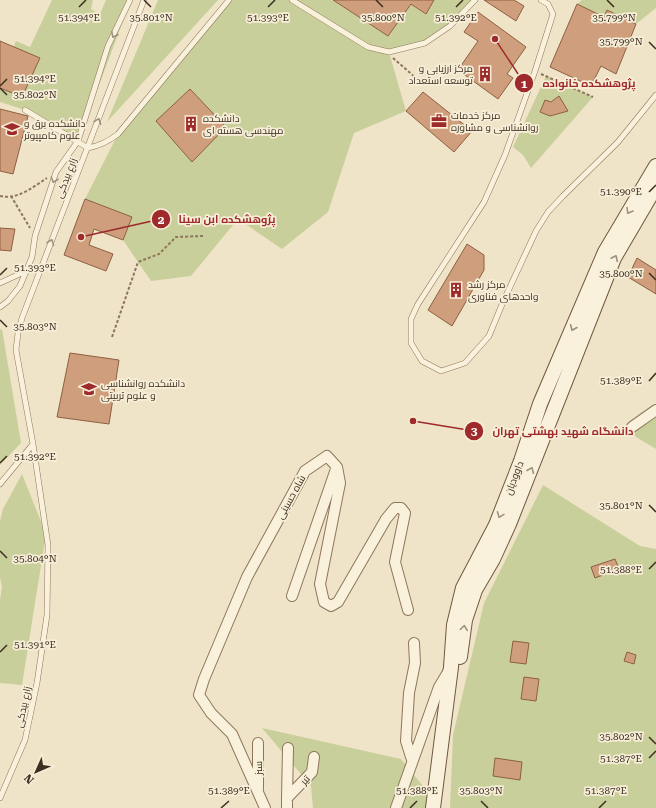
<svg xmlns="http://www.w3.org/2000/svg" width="656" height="808" font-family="'Roboto Serif',Cairo,serif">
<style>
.green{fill:#c9cf9b}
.building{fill:#cf9f7d;stroke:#8d5f41}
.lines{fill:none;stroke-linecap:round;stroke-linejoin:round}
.lane-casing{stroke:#8d765c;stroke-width:6}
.street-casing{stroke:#8d765c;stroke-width:12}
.secondary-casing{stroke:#6f573f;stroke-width:16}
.path{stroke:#8d765c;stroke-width:2;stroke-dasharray:3 2;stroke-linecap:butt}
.lane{stroke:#faf1dc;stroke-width:5}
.street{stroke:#faf1dc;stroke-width:10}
.secondary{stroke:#faf1dc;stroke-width:14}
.oneway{stroke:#9c907e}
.ticks{fill:none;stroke:#3d2e20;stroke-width:1.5}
.labels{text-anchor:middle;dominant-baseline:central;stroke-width:3.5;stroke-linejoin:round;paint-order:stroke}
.poi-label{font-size:10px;fill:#3d2e20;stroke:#f7eed8;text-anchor:start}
.street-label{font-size:10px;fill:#3d2e20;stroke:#f7eed8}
.ticks-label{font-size:10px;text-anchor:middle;fill:#3d2e20;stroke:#f7eed8;stroke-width:3.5;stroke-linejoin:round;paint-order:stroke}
.leader{fill:none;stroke:#9e2a2b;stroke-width:1.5}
.callout-dot{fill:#9e2a2b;stroke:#f7eed8;stroke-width:1.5}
.mark-label{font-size:12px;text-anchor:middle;font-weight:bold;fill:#fff}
.callout-label{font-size:11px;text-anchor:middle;font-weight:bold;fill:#9e2a2b;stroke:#f7eed8;stroke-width:3.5;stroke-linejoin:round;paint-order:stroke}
</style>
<rect width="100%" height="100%" fill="#f0e4c8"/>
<path class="green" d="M 52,0 L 93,0 L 91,9 L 100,14 L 106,0 L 131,0 L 78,141 L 25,110 L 0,102 L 0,77 L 16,41 L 30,47 Z
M 158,0 L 218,0 L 107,122 Z
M 229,0 L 332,0 L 388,36 L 411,4 L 425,14 L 434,0 L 475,0 L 450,26 L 425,43 L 389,52 L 406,111 L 354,133 L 328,212 L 282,249 L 238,219 L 191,276 L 151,281 L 123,240 L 132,217 L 85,199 L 118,134 Z
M 582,0 L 656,0 L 656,8 L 636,24 L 607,10 L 604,17 L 577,4 Z
M 546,76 L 593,97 L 531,168 L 523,155 L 513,147 Z
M 2,329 L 21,443 L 0,465 L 0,330 Z
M 656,415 L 656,449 L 631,434 Z
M 22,474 L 46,534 L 22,685 L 0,683 L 0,600 L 2,587 L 0,577 L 0,521 L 3,509 Z
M 543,485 L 640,546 L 656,549 L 656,808 L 450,808 L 453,735 L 484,603 Z
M 262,728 L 401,759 L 427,791 L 426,808 L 313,808 L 311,786 Z"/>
<path class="building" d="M 333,0 L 434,0 L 426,14 L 411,4 L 388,36 Z
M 484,0 L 514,0 L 524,6 L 516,21 Z
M 577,4 L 604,17 L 607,10 L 636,24 L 616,74 L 601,66 L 591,86 L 550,67 Z
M 478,12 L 526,47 L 507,74 L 513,78 L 498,99 L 458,70 L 478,41 L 464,32 Z
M 0,41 L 40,58 L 22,97 L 0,88 Z
M 190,89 L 226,127 L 192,162 L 156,121 Z
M 423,92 L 472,131 L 454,152 L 406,111 Z
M 559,96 L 568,111 L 550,116 L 540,112 L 545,100 L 551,102 Z
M 0,109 L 28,116 L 13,174 L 0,171 Z
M 85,199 L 132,217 L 123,240 L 94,229 L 89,245 L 113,254 L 106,271 L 64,255 Z
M 0,228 L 15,229 L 11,251 L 0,250 Z
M 467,244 L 484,255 L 484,270 L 452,326 L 428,310 Z
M 637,258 L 656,270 L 656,294 L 628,277 Z
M 70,353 L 119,360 L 109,424 L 57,417 Z
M 615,559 L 619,569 L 595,578 L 591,567 Z
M 513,641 L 529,643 L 526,664 L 510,662 Z
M 627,652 L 636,655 L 634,664 L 624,661 Z
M 524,677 L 539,679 L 536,701 L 521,699 Z
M 495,758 L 522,762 L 520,780 L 493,776 Z"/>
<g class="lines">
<defs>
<path id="lane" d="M 292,0 L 368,47 L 389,52 L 425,43 L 450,26 L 475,0
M 541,0 L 548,4 L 553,14 L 535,71 L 505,155 L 484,202 L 418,304 L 411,319 L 411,343 L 422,361 L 441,371 L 465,363 L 489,336 L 503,302 L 536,231 L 548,212 L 563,196 L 618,142 L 656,95
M 25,110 L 88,148 C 99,146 109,141 118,134 L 229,0
M 0,283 L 26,271
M 0,307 L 8,301 L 20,286 L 32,257 L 35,236 L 56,172 L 78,141 L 108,46 L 130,0
M 33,444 L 16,350 L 18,333 L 22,318 L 144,0
M 0,484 L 33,444 L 48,545 L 47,615 L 37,683 L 25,740 L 0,798"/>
<path id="street" d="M 632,427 L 656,410
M 292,596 L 336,469
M 412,760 L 406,741 L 409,693 L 415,663 L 414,643
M 258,789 L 258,743
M 287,798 L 288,748
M 265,808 L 232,734 L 211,713 L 199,695 L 204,679 L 247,577 L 305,471 L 327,456 L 337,467 L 340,483 L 320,584 L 324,602 L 331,606 L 338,602 L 386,519 L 395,508 L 401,508 L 405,513 L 395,562 L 408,610
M 287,808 L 287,798 L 312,772 L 314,757
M 396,808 L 439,687 L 448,672"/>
<path id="secondary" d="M 460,657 L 465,620 L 475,590 L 493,559 L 509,524 L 614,258 L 656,186
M 433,808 L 451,667 L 454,625 L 463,588 L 496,525 L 521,461 L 540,404 L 605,252 L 656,166"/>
</defs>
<use href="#lane" class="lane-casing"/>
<use href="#street" class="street-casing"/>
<use href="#secondary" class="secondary-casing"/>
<path class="path" d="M 393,58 L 424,85
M 541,74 L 593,97
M 0,196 C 18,200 33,187 47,178
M 11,196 L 30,228
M 112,337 L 138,262 L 159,254 L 176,237 L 203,236"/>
<use href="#lane" class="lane"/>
<use href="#street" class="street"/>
<use href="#secondary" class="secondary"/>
</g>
<defs><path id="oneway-chevron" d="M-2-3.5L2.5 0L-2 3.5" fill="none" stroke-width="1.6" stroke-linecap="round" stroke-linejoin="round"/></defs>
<g class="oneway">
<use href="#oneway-chevron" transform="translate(114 35) rotate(116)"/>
<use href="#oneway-chevron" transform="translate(98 121) rotate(-69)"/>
<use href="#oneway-chevron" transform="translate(54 180) rotate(109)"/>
<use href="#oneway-chevron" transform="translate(629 211) rotate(121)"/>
<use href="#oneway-chevron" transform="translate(51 242) rotate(-69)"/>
<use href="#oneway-chevron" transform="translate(615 258) rotate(-64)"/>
<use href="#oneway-chevron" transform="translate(573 328) rotate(113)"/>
<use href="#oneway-chevron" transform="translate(531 470) rotate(-68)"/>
<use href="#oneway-chevron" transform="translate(500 515) rotate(111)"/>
<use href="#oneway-chevron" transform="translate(464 628) rotate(-82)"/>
</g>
<path class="ticks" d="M 144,0 L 151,7M 376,0 L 383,7M 607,0 L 614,7M 79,7 L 86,0M 268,7 L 275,0M 456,7 L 463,0M 649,42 L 656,49M 0,86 L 7,79M 0,88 L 7,95M 649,192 L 656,185M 649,273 L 656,280M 0,275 L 7,268M 0,320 L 7,327M 649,381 L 656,373M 0,463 L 7,456M 649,505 L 656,512M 0,551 L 7,558M 649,569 L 656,562M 0,652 L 7,645M 649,737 L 656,744M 649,758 L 656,751M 481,801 L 488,808M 221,808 L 229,801M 410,808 L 417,801M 599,808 L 606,801"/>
<defs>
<symbol id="building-bare" viewBox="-9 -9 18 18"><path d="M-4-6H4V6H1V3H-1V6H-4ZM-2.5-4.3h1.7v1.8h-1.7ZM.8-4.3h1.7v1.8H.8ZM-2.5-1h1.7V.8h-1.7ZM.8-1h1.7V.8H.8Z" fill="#9e2a2b" stroke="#f7eed8" stroke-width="2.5" paint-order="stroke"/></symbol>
<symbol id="office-bare" viewBox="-9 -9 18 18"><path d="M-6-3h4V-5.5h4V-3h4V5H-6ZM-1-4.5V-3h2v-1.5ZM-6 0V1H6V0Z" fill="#9e2a2b" stroke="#f7eed8" stroke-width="2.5" paint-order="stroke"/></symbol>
<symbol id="university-bare" viewBox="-9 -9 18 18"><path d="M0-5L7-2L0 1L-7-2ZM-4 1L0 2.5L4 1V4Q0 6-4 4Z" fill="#9e2a2b" stroke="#f7eed8" stroke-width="2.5" paint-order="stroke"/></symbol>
</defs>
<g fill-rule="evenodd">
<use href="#building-bare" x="474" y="63" width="22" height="22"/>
<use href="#office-bare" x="428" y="110" width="22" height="22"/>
<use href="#building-bare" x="180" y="113" width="22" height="22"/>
<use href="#university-bare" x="1" y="118" width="22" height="22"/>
<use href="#building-bare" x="445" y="279" width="22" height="22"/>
<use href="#university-bare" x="78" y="378" width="22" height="22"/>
</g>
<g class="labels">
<g class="poi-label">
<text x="473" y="68" text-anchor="end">مرکز ارزیابی و<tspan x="473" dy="12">توسعه استعداد</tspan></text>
<text x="451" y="115">مرکز خدمات<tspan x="451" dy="12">روانشناسی و مشاوره</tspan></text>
<text x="203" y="118">دانشکده<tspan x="203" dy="12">مهندسی هسته ای</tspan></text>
<text x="24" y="123">دانشکده برق و<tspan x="24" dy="12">علوم کامپیوتر</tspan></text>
<text x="468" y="284">مرکز رشد<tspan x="468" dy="12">واحدهای فناوری</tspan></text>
<text x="101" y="383">دانشکده روانشناسی<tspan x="101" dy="12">و علوم تربیتی</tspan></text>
</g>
<g class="street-label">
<text transform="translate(66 178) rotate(-69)">زارع بیدکی</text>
<text transform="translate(514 478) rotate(-69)">داوودیان</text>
<text transform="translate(291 497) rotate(-61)">شاه حسینی</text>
<text transform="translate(23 707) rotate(-78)">زارع بیدکی</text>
<text transform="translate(258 768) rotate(-90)">سبز</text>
<text transform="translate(305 780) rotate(-48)">تیر</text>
</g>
</g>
<g class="ticks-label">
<text x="79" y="21">51.394°E</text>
<text x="151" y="21">35.801°N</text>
<text x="268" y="21">51.393°E</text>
<text x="383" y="21">35.800°N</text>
<text x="456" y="21">51.392°E</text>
<text x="614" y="21">35.799°N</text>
<text x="621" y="45">35.799°N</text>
<text x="35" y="82">51.394°E</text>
<text x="35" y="98">35.802°N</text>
<text x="621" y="195">51.390°E</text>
<text x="35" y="271">51.393°E</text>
<text x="621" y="277">35.800°N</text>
<text x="35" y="330">35.803°N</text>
<text x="621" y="384">51.389°E</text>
<text x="35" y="460">51.392°E</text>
<text x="621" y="509">35.801°N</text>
<text x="35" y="562">35.804°N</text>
<text x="621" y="573">51.388°E</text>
<text x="35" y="648">51.391°E</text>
<text x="621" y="740">35.802°N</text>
<text x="621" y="762">51.387°E</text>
<text x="229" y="794">51.389°E</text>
<text x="417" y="794">51.388°E</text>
<text x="481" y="794">35.803°N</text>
<text x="606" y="794">51.387°E</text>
</g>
<path class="leader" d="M495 39L524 83M81 237L161 219M413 421L474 431"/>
<g class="callout-dot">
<circle cx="495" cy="39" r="4"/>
<circle cx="81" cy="237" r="4"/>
<circle cx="413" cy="421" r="4"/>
<circle cx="524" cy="83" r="10"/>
<circle cx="161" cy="219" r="10"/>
<circle cx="474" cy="431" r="10"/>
</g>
<g class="mark-label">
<text x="524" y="88">1</text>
<text x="161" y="224">2</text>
<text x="474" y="435">3</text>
</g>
<g class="callout-label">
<text x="589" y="87">پژوهشکده خانواده</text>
<text x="227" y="223">پژوهشکده ابن سینا</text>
<text x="563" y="435">دانشگاه شهید بهشتی تهران</text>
</g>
<g transform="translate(36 772) rotate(225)" stroke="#f7eed8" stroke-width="3" paint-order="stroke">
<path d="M0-3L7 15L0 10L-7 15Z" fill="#3d2e20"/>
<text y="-6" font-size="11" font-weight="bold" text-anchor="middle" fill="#3d2e20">N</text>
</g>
</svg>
